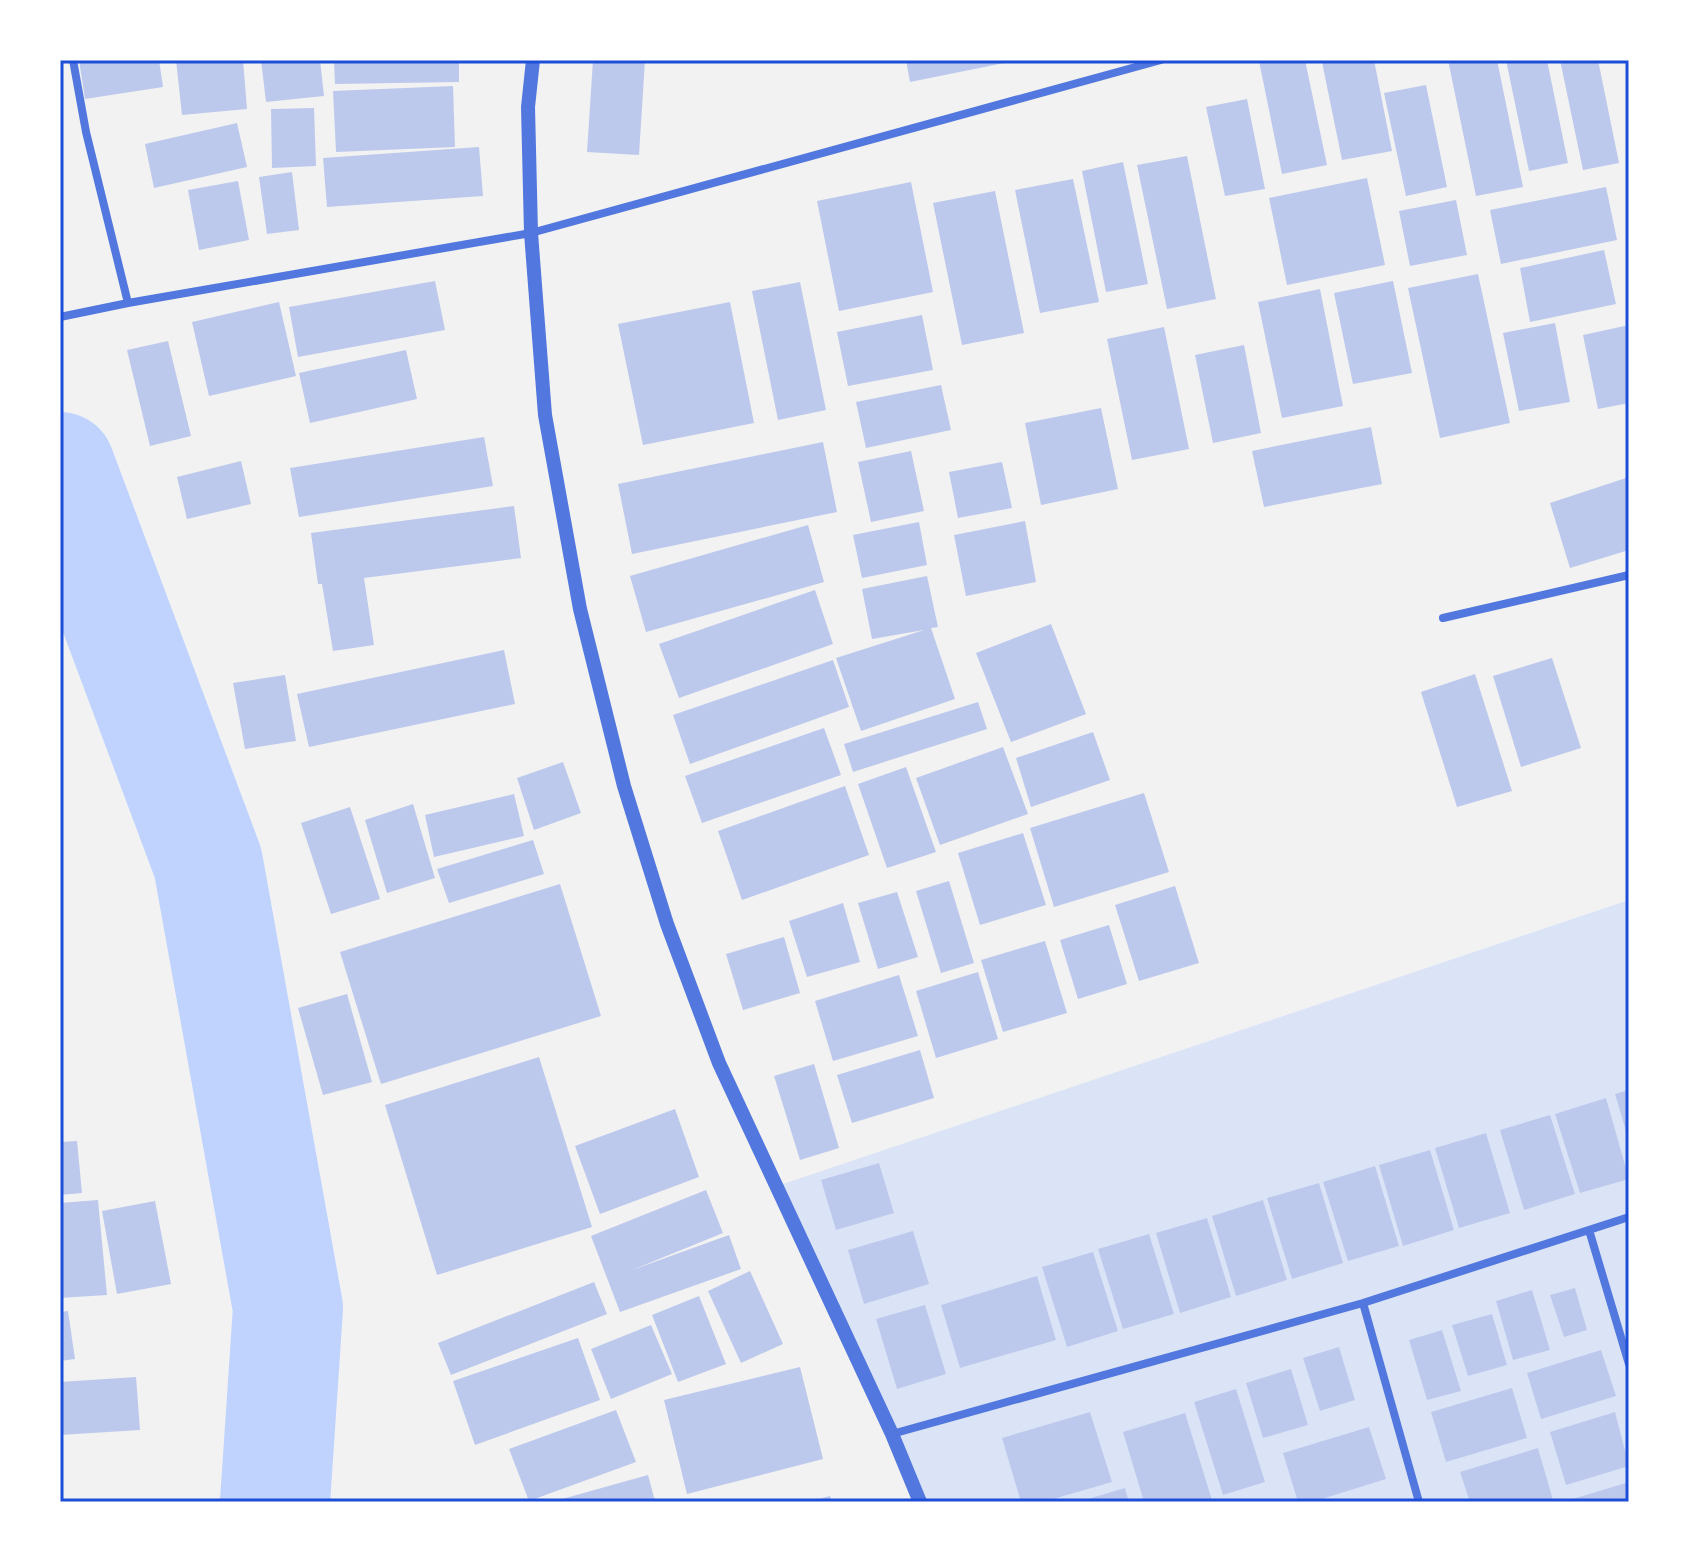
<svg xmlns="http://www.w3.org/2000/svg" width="1689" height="1562" font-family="'Archivo Narrow',sans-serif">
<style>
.green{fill:#dbe4f7}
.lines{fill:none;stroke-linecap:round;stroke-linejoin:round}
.river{stroke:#bfd3fe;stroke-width:110}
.building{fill:#bdc9ec}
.minor{stroke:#5277de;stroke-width:8}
.tertiary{stroke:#5277de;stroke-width:14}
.neatline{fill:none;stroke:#1d4ed8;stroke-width:3}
</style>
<rect width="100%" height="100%" fill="#f2f2f2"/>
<path class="green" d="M 1629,900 L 1629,1502 L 920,1502 L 777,1186 Z"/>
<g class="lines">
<path class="river" d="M 60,467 L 208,863 L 288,1308 L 275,1502"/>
</g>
<path class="building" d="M 79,60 L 159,60 L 163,87 L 85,99 Z
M 176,60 L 243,60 L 247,109 L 182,115 Z
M 261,60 L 320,60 L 324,96 L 266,102 Z
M 334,60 L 459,60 L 459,82 L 335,84 Z
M 593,60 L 645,60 L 639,155 L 587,152 Z
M 906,60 L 1014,60 L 1014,61 L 910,82 Z
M 1305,60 L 1327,165 L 1282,174 L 1259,61 Z
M 1334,60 L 1374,60 L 1392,151 L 1342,160 L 1322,62 Z
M 1448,60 L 1497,60 L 1523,187 L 1476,196 Z
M 1506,60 L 1547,60 L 1568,163 L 1529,171 Z
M 1560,60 L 1598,60 L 1619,163 L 1583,170 Z
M 1426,85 L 1447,187 L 1406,196 L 1384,93 Z
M 453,86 L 455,147 L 336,152 L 333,91 Z
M 1247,99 L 1265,189 L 1225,196 L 1206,107 Z
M 314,108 L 316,166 L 272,168 L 271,109 Z
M 237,123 L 247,167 L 154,188 L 145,144 Z
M 479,147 L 483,196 L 327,207 L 323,158 Z
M 1187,156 L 1216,299 L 1167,309 L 1137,165 Z
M 1123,162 L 1148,284 L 1106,292 L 1082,171 Z
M 292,172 L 299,230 L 267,234 L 259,177 Z
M 1367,178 L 1385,265 L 1287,285 L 1269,198 Z
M 1073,179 L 1099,302 L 1040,313 L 1015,190 Z
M 238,181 L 249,240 L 199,250 L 188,190 Z
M 911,182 L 933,292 L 839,311 L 817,201 Z
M 1606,187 L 1617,240 L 1501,264 L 1490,210 Z
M 995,191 L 1024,333 L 962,345 L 933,203 Z
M 1456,200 L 1467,255 L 1410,266 L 1399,211 Z
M 1604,250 L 1616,304 L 1530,322 L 1520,268 Z
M 1478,274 L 1510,423 L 1440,438 L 1408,288 Z
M 435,281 L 445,330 L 298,357 L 289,307 Z
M 1393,281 L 1412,373 L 1353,384 L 1334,293 Z
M 800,282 L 826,410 L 778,420 L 752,291 Z
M 1320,289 L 1343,406 L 1282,418 L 1258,302 Z
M 279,302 L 296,376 L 209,396 L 192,322 Z
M 730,302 L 754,423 L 643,445 L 618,324 Z
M 922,315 L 933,370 L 848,386 L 837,332 Z
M 1555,323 L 1570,402 L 1519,411 L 1503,333 Z
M 1629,325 L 1629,403 L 1598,409 L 1583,335 Z
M 1164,327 L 1189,449 L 1132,460 L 1107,339 Z
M 168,341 L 191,436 L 150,446 L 127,350 Z
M 1244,345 L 1261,433 L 1213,443 L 1195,355 Z
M 406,350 L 417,399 L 310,423 L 299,373 Z
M 941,385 L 951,430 L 866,448 L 856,402 Z
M 1101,408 L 1118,489 L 1041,505 L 1025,423 Z
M 1371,427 L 1382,484 L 1264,507 L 1252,451 Z
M 484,437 L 493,486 L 299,517 L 290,468 Z
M 823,442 L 837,512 L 632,554 L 618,484 Z
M 911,451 L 924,511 L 871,522 L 858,462 Z
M 241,461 L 251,504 L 187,519 L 177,477 Z
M 1002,462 L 1012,508 L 958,518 L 949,472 Z
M 1629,477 L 1629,550 L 1570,568 L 1550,503 Z
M 514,506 L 521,558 L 364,578 L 374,645 L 333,651 L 322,584 L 318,584 L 311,533 Z
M 1025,521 L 1036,582 L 966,596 L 954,535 Z
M 919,522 L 927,565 L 862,578 L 853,535 Z
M 808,525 L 824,582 L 646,632 L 630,576 Z
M 927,576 L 938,627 L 931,628 L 955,699 L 861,731 L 836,658 L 924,630 L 872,639 L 862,589 Z
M 815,590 L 833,644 L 679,698 L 659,644 Z
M 1051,624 L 1086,714 L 1011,742 L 976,653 Z
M 504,650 L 515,704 L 309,747 L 297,694 Z
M 1552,658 L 1581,748 L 1521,767 L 1493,676 Z
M 833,660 L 849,707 L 690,764 L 673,715 Z
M 1475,674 L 1512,791 L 1457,807 L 1421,692 Z
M 285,675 L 296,741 L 245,749 L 233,683 Z
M 978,702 L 987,729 L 853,772 L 844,744 Z
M 824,728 L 841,775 L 702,823 L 685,776 Z
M 1093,732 L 1110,780 L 1031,807 L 1016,758 Z
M 1003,747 L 1028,814 L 940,845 L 916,778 Z
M 563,762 L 581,813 L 534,830 L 517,778 Z
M 906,767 L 936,852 L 887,868 L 858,784 Z
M 845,786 L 869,855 L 742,900 L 718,831 Z
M 1144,793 L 1169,872 L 1054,907 L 1030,828 Z
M 514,794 L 524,836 L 434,857 L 425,815 Z
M 413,804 L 435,878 L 387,893 L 365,820 Z
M 350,807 L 380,899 L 331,914 L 301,823 Z
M 1023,833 L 1046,905 L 980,925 L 958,853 Z
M 533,840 L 544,874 L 449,903 L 437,869 Z
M 949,881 L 974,963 L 941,973 L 916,891 Z
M 560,884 L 601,1016 L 381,1084 L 340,952 Z
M 1175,886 L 1199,963 L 1139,981 L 1115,905 Z
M 897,892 L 918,957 L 878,969 L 858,903 Z
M 843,903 L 860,962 L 807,977 L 789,921 Z
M 1109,925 L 1127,984 L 1078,999 L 1060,940 Z
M 784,937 L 800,993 L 743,1010 L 726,954 Z
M 1045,941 L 1067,1013 L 1003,1032 L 981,960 Z
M 978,972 L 998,1039 L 936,1058 L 916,991 Z
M 899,975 L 918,1036 L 833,1061 L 815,1001 Z
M 347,994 L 372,1082 L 323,1095 L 298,1008 Z
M 920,1050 L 934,1098 L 852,1123 L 837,1075 Z
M 539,1057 L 592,1227 L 437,1275 L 385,1105 Z
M 814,1064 L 839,1148 L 800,1160 L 774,1076 Z
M 1629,1090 L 1629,1137 L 1628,1138 L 1615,1094 Z
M 1606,1098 L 1629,1179 L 1580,1193 L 1555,1114 Z
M 675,1109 L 699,1177 L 600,1214 L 575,1146 Z
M 1550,1115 L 1575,1194 L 1524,1210 L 1500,1130 Z
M 1486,1133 L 1510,1213 L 1459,1228 L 1435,1148 Z
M 77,1141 L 82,1193 L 60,1195 L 60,1142 Z
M 1430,1150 L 1454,1230 L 1403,1246 L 1379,1165 Z
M 879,1163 L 894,1213 L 836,1230 L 821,1180 Z
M 1375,1166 L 1399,1246 L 1348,1261 L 1323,1182 Z
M 1319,1183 L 1343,1263 L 1292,1279 L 1267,1198 Z
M 706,1190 L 723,1233 L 632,1270 L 729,1235 L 741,1269 L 620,1312 L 591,1236 Z
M 98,1200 L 107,1295 L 60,1298 L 60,1203 Z
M 1263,1200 L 1287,1280 L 1236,1296 L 1212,1216 Z
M 155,1201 L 171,1284 L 117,1294 L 102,1211 Z
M 1207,1218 L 1231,1297 L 1180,1313 L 1156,1233 Z
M 913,1231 L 929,1284 L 864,1304 L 848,1250 Z
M 1149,1234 L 1174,1314 L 1123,1329 L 1098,1249 Z
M 1093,1252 L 1118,1331 L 1067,1347 L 1042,1267 Z
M 750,1271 L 783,1344 L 741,1363 L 708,1291 Z
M 1037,1276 L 1056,1340 L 960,1368 L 941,1305 Z
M 594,1282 L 607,1314 L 451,1375 L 438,1343 Z
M 1575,1288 L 1587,1330 L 1564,1337 L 1550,1295 Z
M 1532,1290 L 1550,1350 L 1513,1360 L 1496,1301 Z
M 699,1296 L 726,1364 L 678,1382 L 652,1315 Z
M 925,1305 L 946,1374 L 897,1389 L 876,1319 Z
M 68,1311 L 75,1359 L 60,1361 L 60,1312 Z
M 1492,1314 L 1507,1365 L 1468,1376 L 1452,1325 Z
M 651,1325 L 672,1374 L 611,1399 L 591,1349 Z
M 1442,1330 L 1461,1391 L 1427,1400 L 1409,1340 Z
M 578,1338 L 600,1400 L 475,1445 L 453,1381 Z
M 1339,1347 L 1355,1400 L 1320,1411 L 1303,1358 Z
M 1601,1350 L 1616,1396 L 1541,1419 L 1527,1373 Z
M 800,1367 L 823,1459 L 687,1494 L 664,1400 Z
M 1291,1369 L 1308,1425 L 1263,1438 L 1246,1383 Z
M 136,1377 L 140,1430 L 60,1435 L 60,1382 Z
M 1512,1388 L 1527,1438 L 1446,1462 L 1431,1412 Z
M 1236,1389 L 1265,1482 L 1223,1495 L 1194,1402 Z
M 616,1410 L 636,1462 L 529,1501 L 509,1449 Z
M 1090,1412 L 1112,1482 L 1043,1502 L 1021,1502 L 1002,1438 Z
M 1615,1412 L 1629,1466 L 1566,1485 L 1550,1432 Z
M 1185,1413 L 1212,1500 L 1144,1502 L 1123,1432 Z
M 1369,1427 L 1386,1479 L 1312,1502 L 1298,1502 L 1283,1453 Z
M 1538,1448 L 1553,1500 L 1470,1502 L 1460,1472 Z
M 648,1475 L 655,1501 L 555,1502 L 555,1501 Z
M 1629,1482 L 1629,1502 L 1566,1502 L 1566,1501 Z
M 1125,1488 L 1129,1502 L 1081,1502 L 1081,1501 Z
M 830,1496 L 832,1502 L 811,1502 L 811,1501 Z"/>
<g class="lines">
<path class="minor" d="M 73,60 L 86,132 L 128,303
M 60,317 L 128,303 L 531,233 L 1161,60
M 1443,618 L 1629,575
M 1589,1230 L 1629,1364
M 1363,1303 L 1419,1502
M 892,1434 L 1363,1303 L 1629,1217"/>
<path class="tertiary" d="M 533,60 L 528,107 L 531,233 L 545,415 L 580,609 L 624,786 L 667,924 L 719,1063 L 892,1434 L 920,1502"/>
</g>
<rect width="1689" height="1562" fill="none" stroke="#ffffff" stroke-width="124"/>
<rect x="62" y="62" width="1565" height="1438" class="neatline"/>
</svg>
